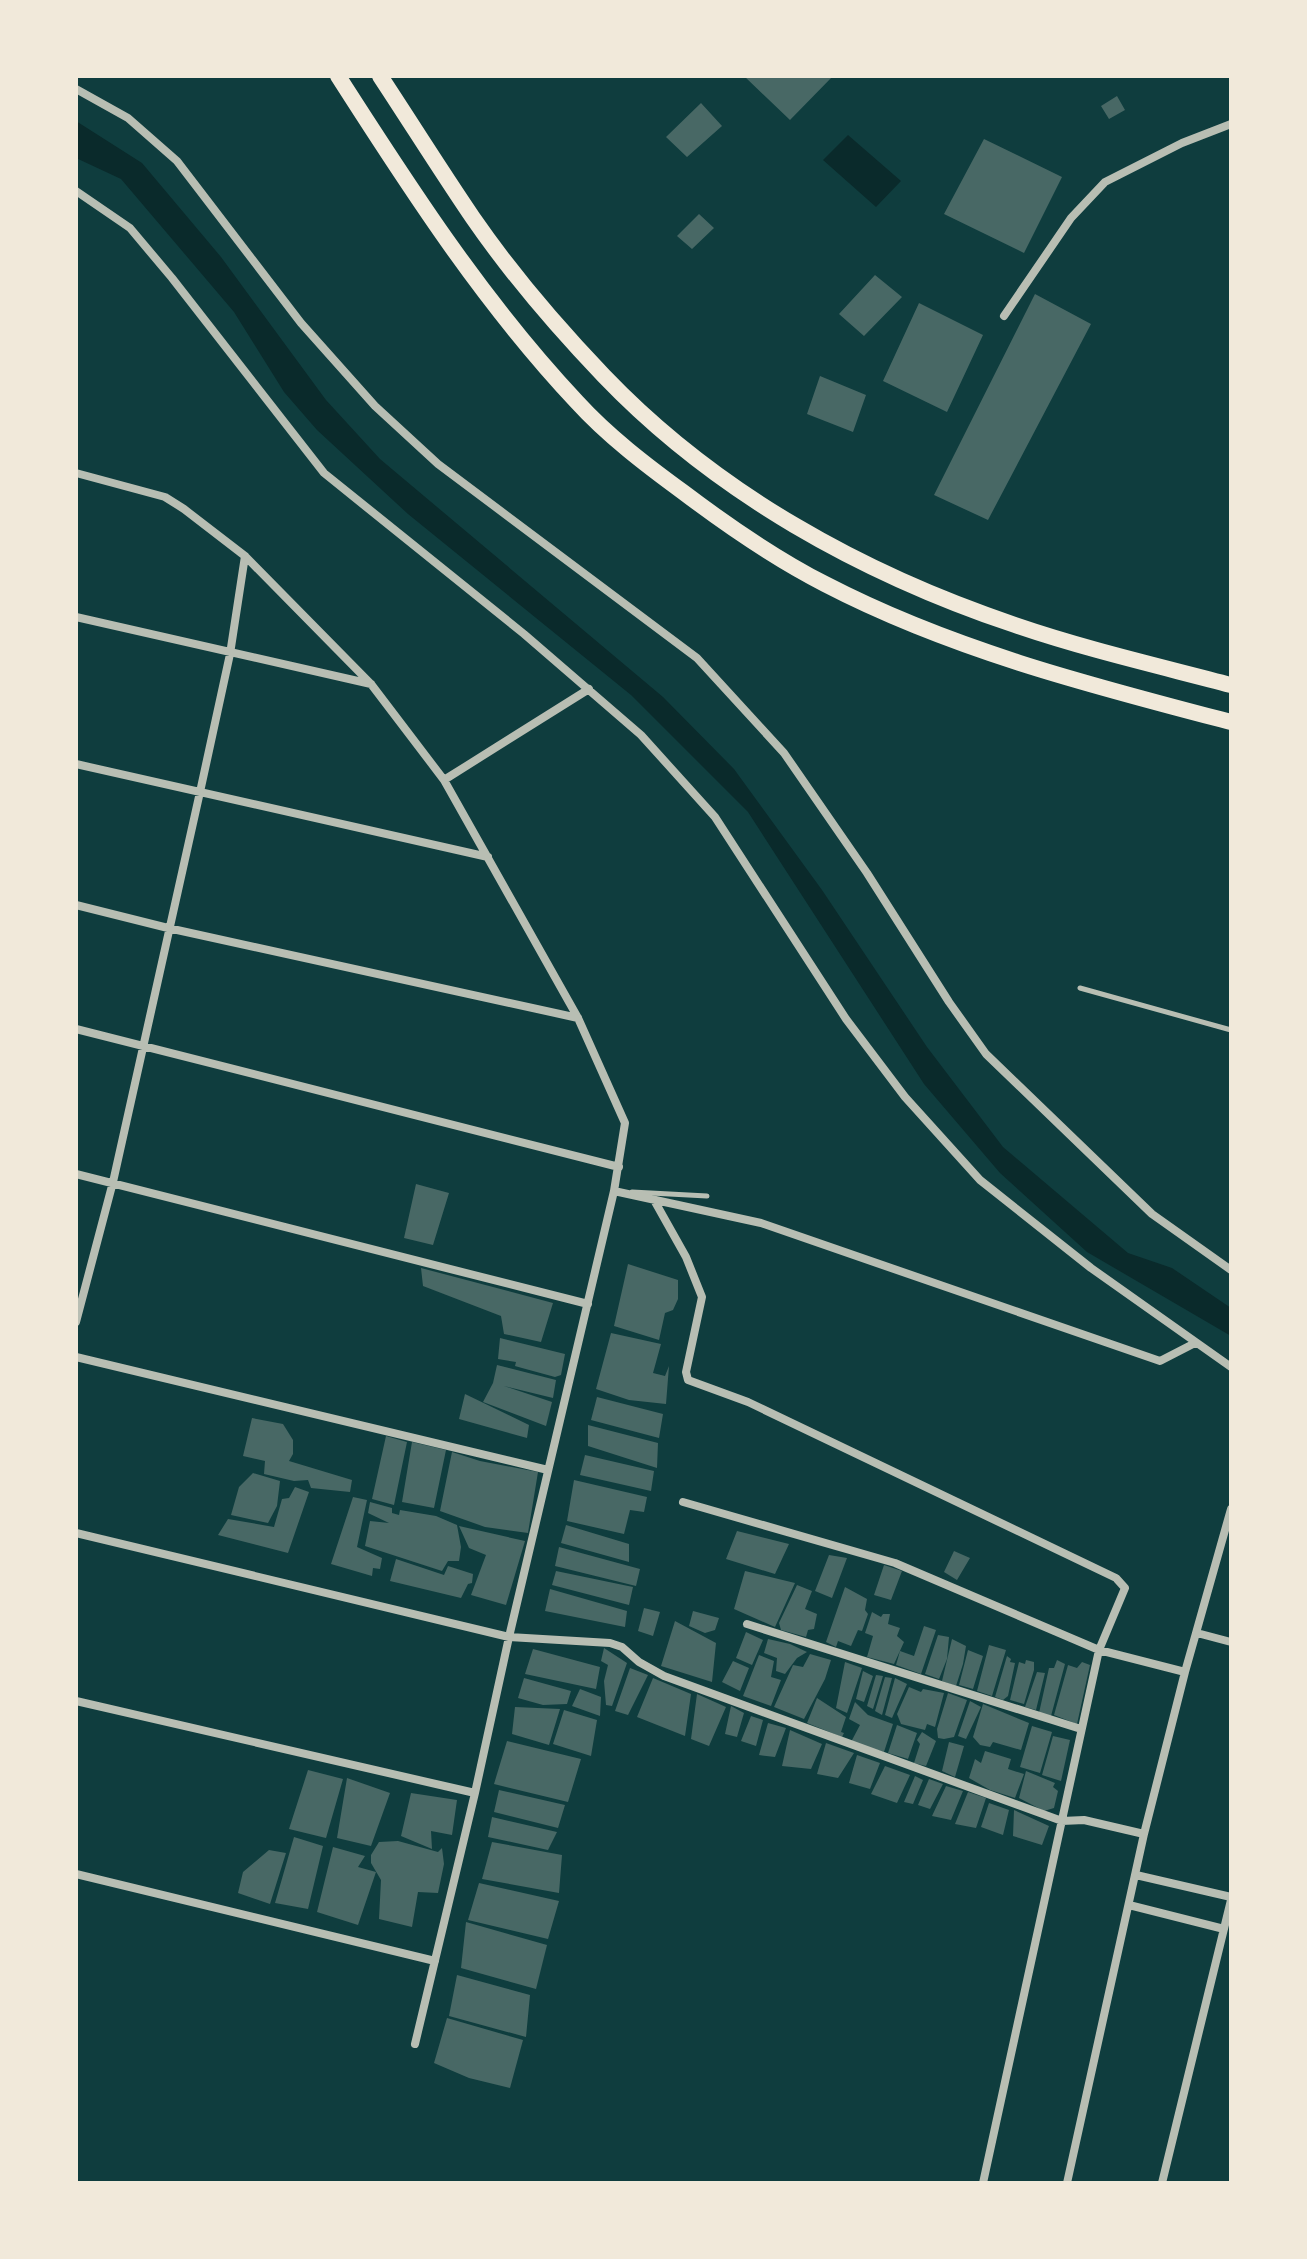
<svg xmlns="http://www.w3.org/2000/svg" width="1307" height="2259" font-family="Arial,sans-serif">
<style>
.water{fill:#0a2a2b}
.building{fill:#486865}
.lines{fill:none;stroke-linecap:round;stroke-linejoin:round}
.service{stroke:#b8beb3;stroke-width:5}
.minor{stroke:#b8beb3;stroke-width:8}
.primary{stroke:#f1e9da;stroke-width:16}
</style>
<rect width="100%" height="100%" fill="#0f3d3e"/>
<path class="water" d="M 76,121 L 142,163 L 221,257 L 326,400 L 380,459 L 663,697 L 734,769 L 822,890 L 927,1047 L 1003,1147 L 1128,1253 L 1172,1268 L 1231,1308 L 1231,1336 L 1087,1252 L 1000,1173 L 924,1084 L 748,812 L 631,695 L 408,514 L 317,430 L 284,392 L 234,312 L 121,179 L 76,158 Z
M 848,135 L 901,181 L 876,207 L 823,160 Z"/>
<path class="building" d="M 744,76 L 833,76 L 790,120 Z
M 1117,96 L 1125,110 L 1109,119 L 1101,106 Z
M 701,103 L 722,126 L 687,157 L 666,137 Z
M 984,139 L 1062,177 L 1024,253 L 944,214 Z
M 699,214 L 714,228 L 692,249 L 677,236 Z
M 875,275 L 902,297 L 864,336 L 839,314 Z
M 1035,294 L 1091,324 L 988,520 L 934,495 Z
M 919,303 L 983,335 L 947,412 L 883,381 Z
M 820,376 L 866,395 L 853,432 L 807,414 Z
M 416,1184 L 449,1193 L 433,1245 L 404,1238 Z
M 628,1264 L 678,1280 L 678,1299 L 673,1310 L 665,1313 L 659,1340 L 614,1326 Z
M 421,1268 L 553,1303 L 541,1342 L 504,1334 L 501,1316 L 423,1286 Z
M 611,1333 L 661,1344 L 653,1373 L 665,1376 L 669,1366 L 666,1404 L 629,1400 L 596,1389 Z
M 500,1338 L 565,1354 L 561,1375 L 555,1377 L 522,1368 L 515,1366 L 516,1362 L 498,1359 Z
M 497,1365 L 556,1380 L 553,1398 L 504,1386 L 552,1402 L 546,1426 L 483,1402 L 493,1383 Z
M 465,1394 L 529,1425 L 527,1438 L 459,1419 Z
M 597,1397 L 663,1414 L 659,1438 L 591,1420 Z
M 252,1418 L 283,1424 L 293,1440 L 293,1454 L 289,1461 L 352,1480 L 350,1492 L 311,1488 L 308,1480 L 294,1481 L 264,1474 L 265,1461 L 243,1456 Z
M 588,1425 L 658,1443 L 657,1468 L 588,1446 Z
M 386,1436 L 407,1442 L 394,1505 L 372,1499 Z
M 412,1442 L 446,1450 L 434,1508 L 402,1502 Z
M 452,1452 L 480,1461 L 538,1472 L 528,1533 L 485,1527 L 440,1511 Z
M 585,1455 L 654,1471 L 651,1491 L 580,1475 Z
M 253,1473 L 280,1481 L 277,1506 L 268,1523 L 231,1515 L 239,1487 Z
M 574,1480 L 647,1497 L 644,1512 L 630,1510 L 624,1534 L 567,1521 Z
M 295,1487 L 309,1492 L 288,1553 L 218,1535 L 228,1519 L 274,1527 L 282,1499 L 289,1498 Z
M 353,1497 L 367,1500 L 357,1547 L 382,1558 L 380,1569 L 373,1568 L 372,1576 L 331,1564 Z
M 370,1502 L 392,1508 L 392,1513 L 399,1515 L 400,1510 L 436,1516 L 457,1525 L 461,1547 L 459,1561 L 448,1561 L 442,1571 L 365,1546 L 370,1521 L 389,1523 L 368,1513 Z
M 566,1525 L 629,1544 L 629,1562 L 561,1543 Z
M 459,1526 L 525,1541 L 506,1605 L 471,1595 L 486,1555 L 469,1548 Z
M 737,1531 L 789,1544 L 775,1574 L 726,1559 Z
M 559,1547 L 640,1569 L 636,1586 L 555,1566 Z
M 954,1551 L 970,1558 L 957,1580 L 944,1572 Z
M 829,1555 L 847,1558 L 832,1598 L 815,1591 Z
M 396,1559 L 444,1575 L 448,1566 L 473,1574 L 472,1583 L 468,1584 L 461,1598 L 390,1581 Z
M 884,1565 L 902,1571 L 891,1600 L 874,1595 Z
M 556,1571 L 633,1587 L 629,1605 L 552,1585 Z
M 745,1571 L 795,1583 L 775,1627 L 734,1609 Z
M 797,1585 L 812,1591 L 805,1609 L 817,1614 L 814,1629 L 808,1630 L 806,1637 L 781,1630 L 779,1623 Z
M 845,1587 L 867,1599 L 865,1610 L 868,1614 L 862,1631 L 858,1630 L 851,1646 L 838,1641 L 836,1647 L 826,1642 Z
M 550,1589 L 627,1611 L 625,1627 L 545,1611 Z
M 644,1608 L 660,1612 L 653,1636 L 638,1631 Z
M 693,1611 L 719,1618 L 715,1630 L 705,1633 L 689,1626 Z
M 872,1612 L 881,1617 L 883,1614 L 890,1614 L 888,1624 L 900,1628 L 897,1636 L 904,1642 L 894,1664 L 867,1657 L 873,1636 L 865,1633 Z
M 675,1621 L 716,1643 L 712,1682 L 661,1666 Z
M 924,1626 L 936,1630 L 921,1674 L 896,1665 L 900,1651 L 914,1656 Z
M 746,1632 L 763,1640 L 752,1665 L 736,1658 Z
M 938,1635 L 949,1637 L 947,1659 L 939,1679 L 925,1674 Z
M 768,1639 L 790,1644 L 807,1652 L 797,1658 L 785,1674 L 776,1671 L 777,1658 L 764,1653 Z
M 952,1639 L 966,1646 L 963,1664 L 956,1686 L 942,1681 Z
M 989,1645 L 1006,1650 L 992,1696 L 977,1691 Z
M 604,1648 L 627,1663 L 612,1706 L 606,1705 L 604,1681 L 608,1665 L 601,1661 Z
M 533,1649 L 600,1667 L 596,1689 L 525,1674 Z
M 968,1650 L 983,1656 L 973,1689 L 959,1685 Z
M 810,1654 L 831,1660 L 825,1679 L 804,1719 L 774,1707 L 793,1665 L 803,1667 Z
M 759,1655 L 774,1661 L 771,1677 L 781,1680 L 771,1706 L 743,1696 Z
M 1007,1656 L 1011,1659 L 1010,1662 L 1015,1663 L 1008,1696 L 1003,1700 L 995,1697 Z
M 1026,1660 L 1034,1662 L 1034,1670 L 1024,1704 L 1010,1700 L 1019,1662 L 1025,1664 Z
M 1057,1660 L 1065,1664 L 1051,1716 L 1039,1713 L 1049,1668 L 1054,1668 Z
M 733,1661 L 749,1668 L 740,1691 L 722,1682 Z
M 845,1662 L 862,1668 L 847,1713 L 836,1708 Z
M 1082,1662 L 1090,1665 L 1077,1724 L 1054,1715 L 1068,1665 L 1077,1668 Z
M 630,1668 L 648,1675 L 628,1715 L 615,1711 Z
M 863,1671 L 873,1676 L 864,1702 L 856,1699 Z
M 1037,1672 L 1045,1673 L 1036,1710 L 1025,1707 Z
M 876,1675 L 883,1676 L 873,1709 L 867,1706 Z
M 885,1677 L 892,1678 L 882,1715 L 875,1711 Z
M 524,1678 L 571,1691 L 567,1704 L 543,1705 L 518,1698 Z
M 653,1678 L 691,1694 L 685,1736 L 637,1717 Z
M 895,1678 L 907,1684 L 892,1718 L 885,1715 Z
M 909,1687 L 921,1692 L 923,1689 L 944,1693 L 935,1727 L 927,1724 L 925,1730 L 901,1724 L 897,1714 Z
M 580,1689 L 601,1697 L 600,1716 L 572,1706 Z
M 948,1693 L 967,1700 L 954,1737 L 944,1739 L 938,1738 L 937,1729 Z
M 697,1694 L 726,1707 L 709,1746 L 691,1739 Z
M 817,1698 L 846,1717 L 841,1732 L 844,1733 L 842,1737 L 807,1723 Z
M 970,1701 L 981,1707 L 966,1739 L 958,1736 Z
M 855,1702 L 868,1715 L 893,1724 L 884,1752 L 851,1742 L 860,1725 L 849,1719 Z
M 983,1704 L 1029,1723 L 1021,1750 L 993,1742 L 990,1747 L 980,1745 L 973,1737 Z
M 731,1706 L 744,1713 L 737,1737 L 725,1734 Z
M 515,1707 L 560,1709 L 549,1745 L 512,1734 Z
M 564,1710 L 597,1720 L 591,1756 L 553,1744 Z
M 751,1716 L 763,1720 L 756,1746 L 741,1741 Z
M 768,1723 L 786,1728 L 775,1757 L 759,1755 Z
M 897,1725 L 917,1733 L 908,1759 L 888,1753 Z
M 1032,1726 L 1052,1732 L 1040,1773 L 1020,1767 Z
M 790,1730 L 822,1744 L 811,1769 L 782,1766 Z
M 922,1732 L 936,1741 L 926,1766 L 914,1763 L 920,1744 L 917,1740 Z
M 1053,1736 L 1070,1740 L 1061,1781 L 1042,1775 Z
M 507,1741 L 581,1759 L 568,1802 L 494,1784 Z
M 949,1742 L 964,1746 L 955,1777 L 942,1771 Z
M 826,1743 L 854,1753 L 838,1778 L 817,1774 Z
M 985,1751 L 1011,1759 L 1008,1769 L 1024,1774 L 1015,1798 L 990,1790 L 969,1778 L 975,1759 L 981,1763 Z
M 857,1755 L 880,1763 L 870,1789 L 849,1783 Z
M 885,1766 L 910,1775 L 897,1803 L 871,1794 Z
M 308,1770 L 343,1779 L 326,1838 L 289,1829 Z
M 1026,1771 L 1055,1783 L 1053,1787 L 1058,1791 L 1054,1808 L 1044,1811 L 1019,1798 Z
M 915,1776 L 923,1780 L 913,1804 L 904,1802 Z
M 347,1778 L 390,1793 L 371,1846 L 337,1838 Z
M 929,1779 L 943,1784 L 930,1809 L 918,1805 Z
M 946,1786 L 963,1791 L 951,1820 L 932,1816 Z
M 499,1790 L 565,1805 L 558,1828 L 494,1812 Z
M 968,1792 L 986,1798 L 976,1828 L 955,1824 Z
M 411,1793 L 457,1800 L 452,1835 L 431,1831 L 432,1849 L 401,1836 Z
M 989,1803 L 1009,1810 L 1003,1835 L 981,1827 Z
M 1014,1810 L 1049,1826 L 1042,1845 L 1013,1836 Z
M 492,1817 L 557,1832 L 548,1850 L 488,1837 Z
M 294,1837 L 323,1846 L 308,1909 L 275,1903 Z
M 398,1841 L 438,1852 L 442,1848 L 444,1864 L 438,1893 L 418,1892 L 412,1927 L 379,1919 L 381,1880 L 371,1863 L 371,1855 L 379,1842 Z
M 492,1842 L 562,1855 L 559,1893 L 482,1879 Z
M 333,1847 L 365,1856 L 358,1867 L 376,1872 L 358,1925 L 317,1912 Z
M 269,1850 L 286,1853 L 270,1904 L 238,1893 L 243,1872 Z
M 479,1883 L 559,1901 L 548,1939 L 468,1920 Z
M 466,1922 L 547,1945 L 536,1989 L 461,1968 Z
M 457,1975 L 530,1995 L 526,2037 L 449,2016 Z
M 447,2018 L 523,2040 L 510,2088 L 469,2078 L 434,2063 Z"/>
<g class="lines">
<path class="service" d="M 1080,988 L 1231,1030
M 632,1192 L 707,1196"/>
<path class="minor" d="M 76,89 L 128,118 L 177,161 L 301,323 L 375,406 L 438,464 L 697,658 L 784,753 L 867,873 L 949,1002 L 986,1054 L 1152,1214 L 1231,1270
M 76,191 L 130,228 L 172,278 L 324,473 L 524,634 L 641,735 L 715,817 L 846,1019 L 905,1097 L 980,1180 L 1091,1268 L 1231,1367
M 1004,316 L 1071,218 L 1105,182 L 1182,143 L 1231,124
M 76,473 L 165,497 L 184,509 L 245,556 L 371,684 L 444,780 L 578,1018 L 625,1123 L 614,1191 L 509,1637 L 475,1793 L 415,2044
M 76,617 L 371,684
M 76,764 L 488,857
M 444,780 L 589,689
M 76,905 L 168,928 L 578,1018
M 76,1029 L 619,1167
M 76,1174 L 588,1304
M 614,1191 L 761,1223 L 1160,1361 L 1195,1343
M 654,1200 L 686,1257 L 702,1297 L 686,1372 L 688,1380 L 748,1402 L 1116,1578 L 1125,1588 L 1099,1650 L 983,2183
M 76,1322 L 113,1182 L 200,792 L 230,654 L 245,556
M 76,1357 L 548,1470
M 683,1502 L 895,1563 L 1099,1650 L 1185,1672
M 76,1533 L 509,1637 L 610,1643 L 622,1647 L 639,1662 L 664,1676 L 1062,1821 L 1084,1820 L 1144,1834
M 747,1624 L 1081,1729
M 1197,1633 L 1231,1642
M 76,1701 L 475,1793
M 76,1874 L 435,1961
M 1136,1875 L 1231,1897
M 1129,1905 L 1224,1929
M 1067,2183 L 1144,1834 L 1185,1672 L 1231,1509
M 1162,2183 L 1231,1900"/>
<path class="primary" d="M 338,76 C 411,190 484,303 577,402 C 608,436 646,465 683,492 C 728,526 774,558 825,584 C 952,650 1093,686 1231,722
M 380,76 C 411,123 441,171 473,218 C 511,273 558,328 604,376 C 716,493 863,574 1015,625 C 1085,649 1159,666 1231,685"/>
</g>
<rect width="1307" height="2259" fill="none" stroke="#f1e9da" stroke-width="156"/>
</svg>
